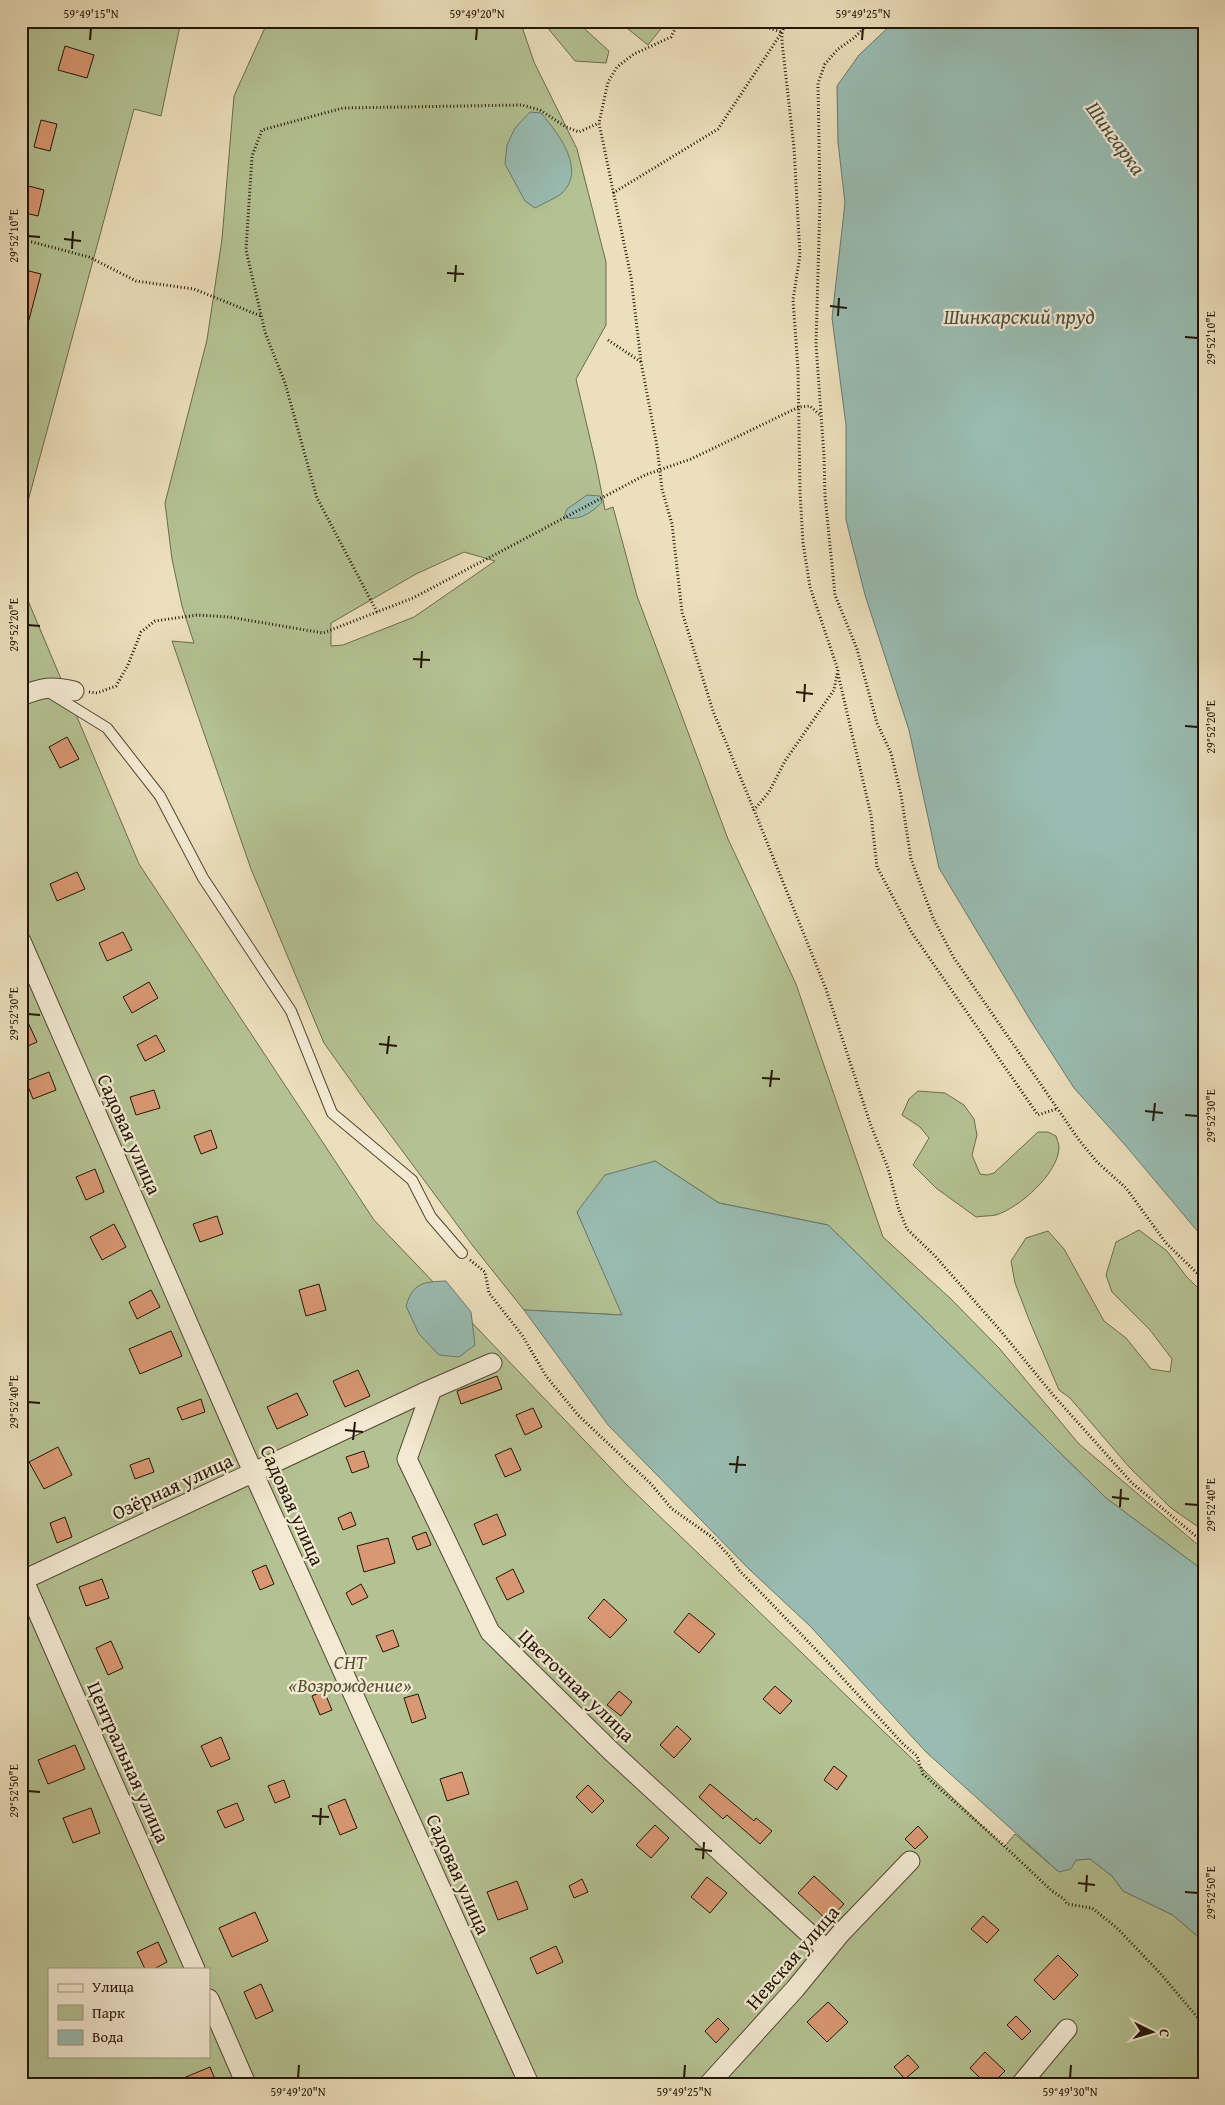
<svg xmlns="http://www.w3.org/2000/svg" width="1225" height="2105" font-family="'Gentium Book Plus',serif">
<style>
.green{fill:#b4c293;stroke:#6b6c4c;fill-rule:evenodd}
.water{fill:#99bcb2;stroke:#69796d}
.building{fill:#d99873;stroke:#221505}
.lines{fill:none;stroke-linecap:round;stroke-linejoin:round}
.service-casing{stroke:#544833;stroke-width:12}
.minor-casing{stroke:#544833;stroke-width:21}
.path{stroke:#221505;stroke-width:3;stroke-dasharray:1 2.5;stroke-linecap:butt}
.service{stroke:#f3ead3;stroke-width:10}
.minor{stroke:#f3ead3;stroke-width:19}
.ticks{fill:none;stroke:#221505;stroke-width:2}
.labels{text-anchor:middle;dominant-baseline:central;stroke-width:4.5;stroke-linejoin:round;paint-order:stroke}
.street-label{font-size:20px;fill:#221505;stroke:#f3ead3}
.park-label{font-size:20px;font-style:italic;fill:#555237;stroke:#f3ead3}
.water-label{font-size:21px;font-style:italic;fill:#4c4f42;stroke:#f3ead3}
.neatline{fill:none;stroke:#221505;stroke-width:2}
.ticks-label{font-size:12px;text-anchor:middle;fill:#221505}
</style>
<rect width="100%" height="100%" fill="#ecdfbc"/>
<filter id="stains"><feTurbulence type="fractalNoise" baseFrequency=".004" numOctaves="4"/><feColorMatrix values="0 0 0 0 .2 0 0 0 0 .09 0 0 0 0 .02 0 0 0 .5 -.17"/></filter>
<radialGradient id="worn" r=".72"><stop offset=".6" stop-color="#630" stop-opacity="0"/><stop offset="1" stop-color="#630" stop-opacity=".3"/></radialGradient>
<path class="green" d="M 21,21 L 181,21 L 161,116 L 134,109 L 21,527 Z
M 268,21 L 520,21 L 534,62 L 577,149 L 606,262 L 606,325 L 576,379 L 596,464 L 605,510 L 613,507 L 637,596 L 728,839 L 796,984 L 883,1237 L 950,1298 L 999,1348 L 1079,1444 L 1204,1550 L 1204,1571 L 1106,1498 L 828,1225 L 719,1203 L 655,1161 L 577,1212 L 623,1315 L 524,1310 L 473,1246 L 366,1102 L 324,1043 L 251,869 L 172,641 L 194,643 L 182,606 L 172,559 L 165,503 L 207,340 L 222,239 L 234,96 ZM 464,552 L 495,561 L 414,617 L 343,645 L 331,646 L 331,623 L 416,574 Z
M 542,21 L 576,21 L 609,51 L 606,63 L 575,61 Z
M 618,21 L 667,21 L 648,45 Z
M 21,584 L 139,864 L 374,1220 L 626,1484 L 1004,1847 L 1015,1834 L 1059,1872 L 1076,1860 L 1090,1859 L 1112,1876 L 1123,1891 L 1173,1915 L 1204,1942 L 1204,2084 L 21,2084 ZM 49,1969 L 209,1969 L 209,2056 L 49,2056 Z
M 918,1091 L 945,1093 L 964,1105 L 974,1119 L 977,1135 L 972,1155 L 980,1174 L 987,1175 L 994,1173 L 1038,1132 L 1048,1132 L 1056,1136 C 1057,1140 1059,1144 1059,1147 C 1059,1173 1019,1208 996,1215 C 990,1216 983,1216 976,1217 L 936,1188 L 913,1165 L 929,1138 L 920,1127 L 902,1115 L 909,1099 Z
M 1139,1230 L 1167,1251 L 1186,1276 L 1204,1294 L 1204,1531 L 1171,1508 L 1130,1468 L 1070,1398 L 1059,1390 L 1030,1322 L 1015,1283 L 1011,1261 L 1026,1238 L 1048,1231 L 1064,1249 L 1104,1321 L 1126,1338 L 1151,1369 L 1170,1372 L 1172,1359 L 1150,1330 L 1112,1292 L 1106,1275 L 1116,1242 Z"/>
<path class="water" d="M 895,21 L 1204,21 L 1204,1239 L 1126,1146 L 1074,1088 L 1029,1018 L 939,868 L 909,730 L 865,595 L 846,520 L 846,425 L 832,318 L 845,203 L 838,142 L 837,86 L 859,55 Z
M 530,112 L 541,113 C 557,132 587,169 562,193 C 558,197 542,204 535,208 L 525,201 L 505,164 L 507,145 L 515,128 Z
M 587,495 L 600,496 L 602,502 C 593,512 578,522 564,517 L 567,509 Z
M 655,1161 L 719,1203 L 828,1225 L 1106,1498 L 1204,1571 L 1204,1942 L 1173,1915 L 1123,1891 L 1112,1876 L 1090,1859 L 1076,1860 L 1071,1869 L 1059,1872 L 926,1752 L 810,1626 L 750,1570 L 608,1425 L 524,1310 L 622,1315 L 577,1212 L 605,1175 Z
M 446,1281 L 471,1312 L 475,1345 L 459,1357 L 439,1355 L 419,1334 L 406,1306 C 413,1282 424,1282 446,1281 Z"/>
<path class="building" d="M 65,46 L 94,55 L 87,78 L 58,70 Z
M 41,120 L 57,124 L 50,151 L 34,147 Z
M 21,184 L 44,190 L 38,216 L 21,212 Z
M 21,269 L 41,274 L 26,331 L 21,330 Z
M 67,737 L 79,759 L 60,768 L 49,747 Z
M 77,872 L 85,889 L 57,901 L 50,884 Z
M 123,932 L 132,950 L 107,961 L 99,943 Z
M 149,982 L 158,998 L 132,1013 L 123,997 Z
M 21,1007 L 37,1042 L 21,1049 Z
M 156,1035 L 165,1051 L 145,1061 L 137,1045 Z
M 49,1072 L 56,1090 L 33,1099 L 26,1081 Z
M 154,1090 L 160,1108 L 136,1115 L 130,1097 Z
M 211,1130 L 217,1148 L 201,1154 L 194,1136 Z
M 95,1169 L 104,1192 L 86,1200 L 76,1177 Z
M 217,1216 L 223,1234 L 200,1242 L 193,1224 Z
M 114,1224 L 126,1247 L 102,1260 L 90,1237 Z
M 319,1284 L 326,1310 L 306,1316 L 299,1290 Z
M 151,1290 L 160,1307 L 137,1319 L 129,1302 Z
M 171,1331 L 182,1356 L 140,1374 L 129,1349 Z
M 358,1370 L 370,1396 L 345,1407 L 333,1381 Z
M 497,1376 L 502,1389 L 461,1404 L 457,1391 Z
M 297,1393 L 308,1415 L 277,1429 L 267,1407 Z
M 201,1399 L 205,1412 L 182,1420 L 177,1408 Z
M 533,1408 L 542,1427 L 525,1435 L 516,1415 Z
M 58,1447 L 72,1475 L 44,1489 L 29,1462 Z
M 511,1448 L 521,1470 L 505,1477 L 495,1455 Z
M 364,1451 L 369,1467 L 352,1473 L 346,1457 Z
M 149,1458 L 154,1472 L 135,1479 L 130,1465 Z
M 351,1512 L 356,1525 L 343,1530 L 338,1518 Z
M 497,1514 L 506,1535 L 483,1545 L 474,1524 Z
M 65,1517 L 72,1537 L 57,1543 L 50,1523 Z
M 426,1532 L 431,1545 L 417,1550 L 412,1537 Z
M 388,1538 L 395,1563 L 364,1572 L 357,1546 Z
M 266,1565 L 274,1584 L 260,1590 L 252,1571 Z
M 513,1569 L 524,1592 L 507,1600 L 496,1578 Z
M 102,1579 L 109,1598 L 86,1606 L 79,1587 Z
M 361,1584 L 368,1597 L 352,1605 L 346,1593 Z
M 604,1599 L 627,1620 L 610,1638 L 588,1618 Z
M 689,1613 L 715,1634 L 699,1653 L 674,1632 Z
M 393,1630 L 399,1646 L 383,1652 L 376,1636 Z
M 111,1641 L 123,1668 L 108,1675 L 96,1648 Z
M 775,1686 L 792,1701 L 780,1714 L 763,1699 Z
M 324,1691 L 332,1710 L 320,1715 L 312,1696 Z
M 619,1691 L 632,1702 L 621,1716 L 607,1705 Z
M 418,1694 L 426,1718 L 412,1723 L 404,1698 Z
M 677,1726 L 691,1739 L 674,1758 L 660,1745 Z
M 221,1737 L 230,1759 L 211,1767 L 201,1746 Z
M 75,1745 L 85,1769 L 48,1784 L 38,1760 Z
M 834,1766 L 847,1776 L 837,1790 L 824,1780 Z
M 462,1772 L 469,1794 L 447,1801 L 440,1779 Z
M 284,1780 L 290,1797 L 275,1803 L 268,1786 Z
M 710,1784 L 754,1821 L 756,1818 L 772,1831 L 760,1844 L 727,1815 L 723,1819 L 699,1797 Z
M 588,1785 L 604,1801 L 592,1813 L 576,1797 Z
M 345,1799 L 357,1828 L 340,1835 L 328,1806 Z
M 237,1803 L 244,1820 L 225,1828 L 217,1811 Z
M 91,1808 L 100,1833 L 73,1843 L 63,1818 Z
M 655,1825 L 669,1838 L 651,1858 L 636,1845 Z
M 918,1826 L 928,1837 L 915,1849 L 905,1839 Z
M 814,1876 L 844,1904 L 828,1921 L 798,1893 Z
M 707,1877 L 727,1893 L 710,1913 L 691,1897 Z
M 582,1879 L 588,1892 L 574,1898 L 569,1886 Z
M 517,1881 L 528,1909 L 498,1920 L 487,1892 Z
M 255,1912 L 268,1941 L 232,1957 L 219,1928 Z
M 983,1916 L 999,1930 L 987,1943 L 971,1929 Z
M 158,1942 L 167,1962 L 154,1969 L 145,1969 L 137,1952 Z
M 556,1946 L 563,1962 L 537,1974 L 530,1958 Z
M 1058,1955 L 1078,1975 L 1054,2000 L 1034,1980 Z
M 261,1984 L 273,2011 L 256,2019 L 244,1992 Z
M 828,2002 L 848,2022 L 827,2042 L 807,2022 Z
M 1016,2016 L 1031,2031 L 1022,2040 L 1007,2025 Z
M 718,2018 L 729,2029 L 716,2043 L 705,2031 Z
M 985,2052 L 1005,2071 L 992,2084 L 986,2084 L 970,2068 Z
M 908,2055 L 919,2067 L 905,2079 L 894,2067 Z
M 210,2067 L 217,2084 L 169,2084 Z"/>
<g class="lines">
<defs>
<path id="service" d="M 47,691 L 107,728 L 160,796 L 203,878 L 291,1011 L 332,1113 L 412,1180 L 431,1217 L 462,1253"/>
<path id="minor" d="M 21,696 C 43,687 51,686 74,691
M 21,941 L 253,1472 L 529,2084
M 432,1389 L 407,1459 L 490,1632 L 612,1752 L 827,1950
M 21,1574 L 195,1969
M 21,1581 L 423,1393 L 492,1363
M 209,1999 L 246,2084
M 709,2084 L 795,1989 L 840,1934 L 910,1861
M 1021,2084 L 1067,2029"/>
</defs>
<use href="#service" class="service-casing"/>
<use href="#minor" class="minor-casing"/>
<path class="path" d="M 679,21 L 671,37 L 634,54 L 617,67 L 608,82 L 599,123 L 631,277 L 641,362 L 657,446 L 662,489 L 672,524 L 682,612 L 713,711 L 754,810
M 746,21 L 782,32 L 782,42 L 794,148 L 800,255 L 793,300 L 798,369 L 800,492 L 803,543 L 810,587 L 838,670 L 834,690 L 785,761 L 769,792 L 754,810 L 826,989 L 870,1123 L 888,1168 L 899,1210 L 907,1229 L 935,1256 L 999,1329 L 1054,1396 L 1132,1483 L 1204,1543
M 871,21 L 854,38 L 838,49 L 825,64 L 818,83 L 820,201 L 816,344 L 824,456 L 825,496 L 835,595 L 857,649 L 877,723 L 891,753 L 901,795 L 911,859 L 933,918 L 954,958 L 1079,1140 L 1097,1162 L 1126,1188 L 1166,1243 L 1204,1280
M 613,193 L 718,129 L 782,32 L 787,21
M 21,239 L 89,257 L 136,281 L 194,289 L 261,316
M 608,340 L 641,362
M 377,612 L 317,498 L 285,383 L 265,332 L 246,250 L 252,156 L 262,130 L 343,108 L 522,105 L 540,110 L 566,127 L 579,132 L 599,123
M 838,674 L 871,815 L 877,867 L 912,933 L 1038,1115 L 1056,1109
M 89,692 L 97,693 L 116,686 L 128,665 L 141,632 L 155,621 L 197,615 L 229,617 L 323,633 L 413,598 L 645,475 L 691,459 L 799,407 L 810,406 L 820,415
M 470,1260 L 485,1272 L 489,1293 L 522,1335 L 546,1376 L 578,1415 L 651,1484 L 672,1509 L 712,1537 L 731,1558 L 739,1570 L 825,1659 L 903,1744 L 917,1756 L 923,1774 L 1000,1842 L 1052,1891 L 1064,1899 L 1067,1904 L 1092,1908 L 1117,1928 L 1160,1973 L 1204,2025"/>
<use href="#service" class="service"/>
<use href="#minor" class="minor"/>
</g>
<path class="ticks" d="M 90,40 L 91,28M 476,40 L 477,28M 862,40 L 863,28M 28,236 L 40,237M 64,239 L 81,241M 72,249 L 73,231M 447,273 L 464,274M 455,282 L 456,265M 830,306 L 847,308M 838,316 L 839,298M 1185,337 L 1198,338M 28,625 L 40,626M 413,659 L 430,660M 421,668 L 422,651M 796,692 L 813,694M 804,702 L 805,684M 1185,726 L 1198,727M 28,1014 L 40,1015M 379,1044 L 397,1046M 387,1054 L 389,1036M 762,1078 L 780,1079M 770,1087 L 772,1070M 1145,1111 L 1163,1113M 1185,1115 L 1198,1116M 1153,1121 L 1155,1103M 28,1402 L 40,1403M 345,1430 L 363,1432M 353,1440 L 355,1422M 729,1464 L 746,1465M 736,1473 L 738,1456M 1112,1497 L 1129,1499M 1185,1504 L 1198,1505M 1120,1507 L 1121,1489M 28,1791 L 40,1792M 312,1816 L 329,1817M 320,1825 L 321,1808M 695,1849 L 712,1851M 703,1859 L 704,1842M 1078,1883 L 1095,1885M 1086,1892 L 1087,1875M 1185,1892 L 1198,1893M 298,2078 L 299,2065M 684,2078 L 685,2065M 1070,2078 L 1071,2065"/>
<g class="labels">
<g class="street-label">
<text transform="translate(130 1134) rotate(66)">Садовая улица</text>
<text transform="translate(172 1486) rotate(-25)">Озёрная улица</text>
<text transform="translate(293 1505) rotate(66)">Садовая улица</text>
<text transform="translate(577 1685) rotate(44)">Цветочная улица</text>
<text transform="translate(129 1762) rotate(66)">Центральная улица</text>
<text transform="translate(459 1874) rotate(66)">Садовая улица</text>
<text transform="translate(792 1957) rotate(-49)">Невская улица</text>
</g>
<g class="park-label">
<text x="350" y="1661">СНТ<tspan x="350" dy="23">«Возрождение»</tspan></text>
</g>
<g class="water-label">
<text transform="translate(1116 138) rotate(54)">Шингарка</text>
<text x="1019" y="316">Шинкарский пруд</text>
</g>
</g>
<rect width="1225" height="2105" fill="none" stroke="#ecdfbc" stroke-width="55"/>
<rect x="48" y="1968" width="162" height="90" fill="#f3ead3" stroke="#9f9581"/>
<rect x="58" y="1984" width="25" height="8" fill="#f3ead3" stroke="#9f9581"/>
<text x="92" y="1992" font-size="15" fill="#221505">Улица</text>
<rect x="58" y="2005" width="25" height="15" fill="#b4c293" stroke="#9f9581"/>
<text x="92" y="2018" font-size="15" fill="#221505">Парк</text>
<rect x="58" y="2030" width="25" height="15" fill="#99bcb2" stroke="#9f9581"/>
<text x="92" y="2042" font-size="15" fill="#221505">Вода</text>
<g transform="translate(1152 2032) rotate(95)" stroke="#f3ead3" stroke-width="4" paint-order="stroke">
<path d="M0-4L9 19L0 12L-9 19Z" fill="#221505"/>
<text y="-8" font-size="14" font-weight="bold" text-anchor="middle" fill="#221505">С</text>
</g>
<rect x="28" y="28" width="1170" height="2050" class="neatline"/>
<g class="ticks-label">
<text x="91" y="18">59°49'15"N</text>
<text x="477" y="18">59°49'20"N</text>
<text x="863" y="18">59°49'25"N</text>
<text transform="translate(14 236) rotate(-90)" y="4">29°52'10"E</text>
<text transform="translate(1211 338) rotate(-90)" y="4">29°52'10"E</text>
<text transform="translate(14 625) rotate(-90)" y="4">29°52'20"E</text>
<text transform="translate(1211 727) rotate(-90)" y="4">29°52'20"E</text>
<text transform="translate(14 1014) rotate(-90)" y="4">29°52'30"E</text>
<text transform="translate(1211 1116) rotate(-90)" y="4">29°52'30"E</text>
<text transform="translate(14 1402) rotate(-90)" y="4">29°52'40"E</text>
<text transform="translate(1211 1505) rotate(-90)" y="4">29°52'40"E</text>
<text transform="translate(14 1791) rotate(-90)" y="4">29°52'50"E</text>
<text transform="translate(1211 1893) rotate(-90)" y="4">29°52'50"E</text>
<text x="298" y="2096">59°49'20"N</text>
<text x="684" y="2096">59°49'25"N</text>
<text x="1070" y="2096">59°49'30"N</text>
</g>
<rect width="100%" height="100%" filter="url(#stains)"/>
<rect width="100%" height="100%" fill="url(#worn)"/>
</svg>
